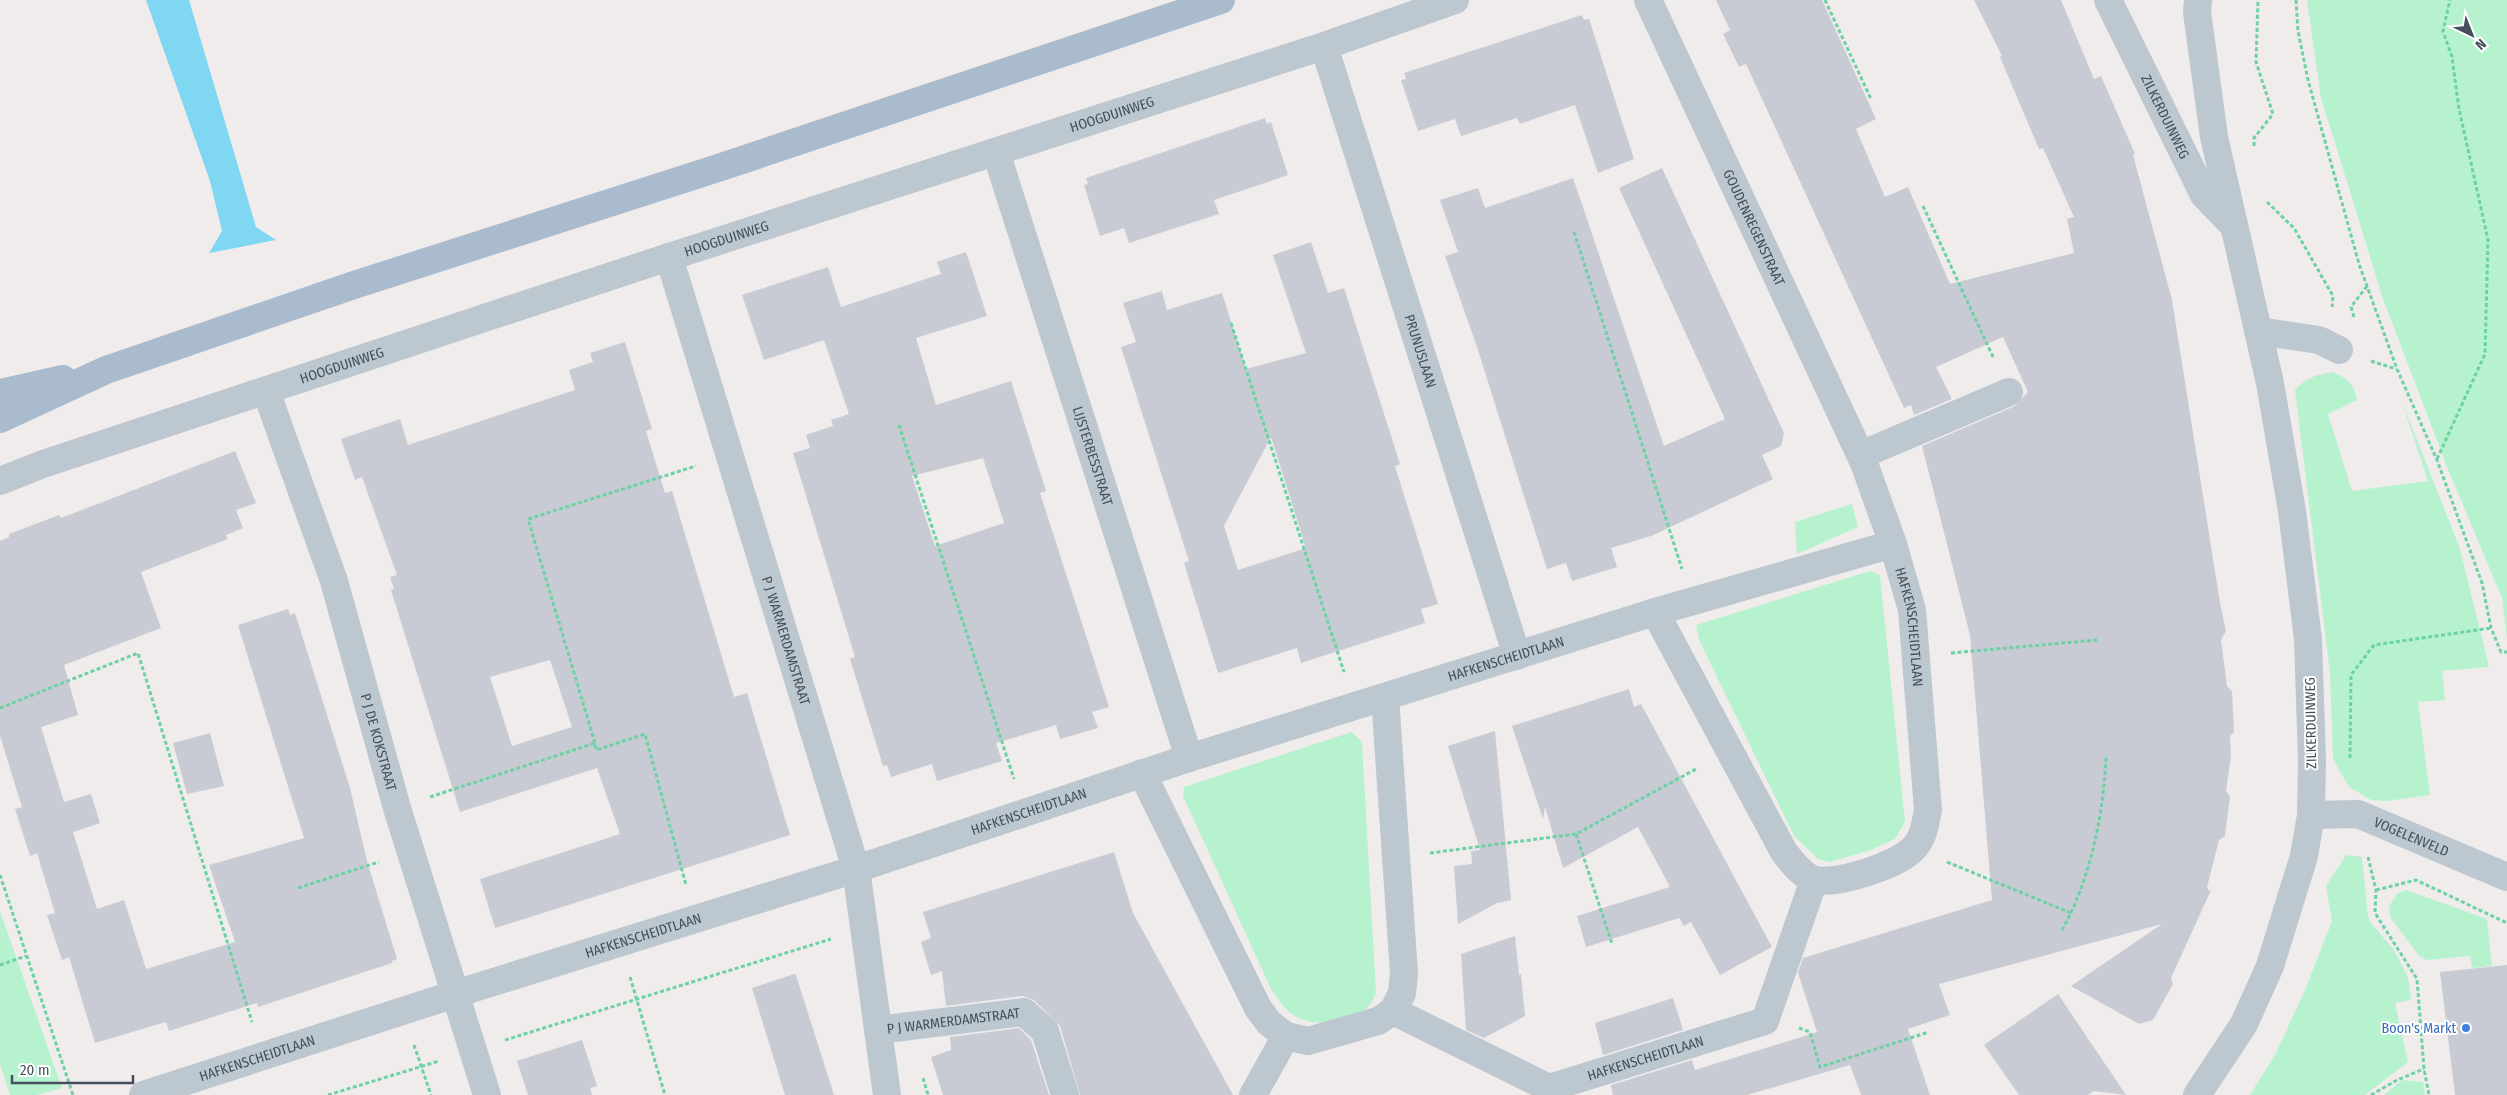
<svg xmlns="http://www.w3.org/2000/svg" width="2507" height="1095" font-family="'Fira Sans Condensed',sans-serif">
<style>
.green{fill:#b7f2cf}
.water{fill:#80d7f2}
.building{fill:#c8cbd3;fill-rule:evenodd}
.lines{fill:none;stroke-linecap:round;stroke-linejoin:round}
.path{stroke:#6cd2a3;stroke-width:3;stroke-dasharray:4 2.5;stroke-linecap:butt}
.minor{stroke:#bcc7d0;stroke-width:28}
.major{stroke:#aabbce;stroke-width:28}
.shop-dot{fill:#3f7fe0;stroke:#fff;stroke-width:2}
.labels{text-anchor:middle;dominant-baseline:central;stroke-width:4;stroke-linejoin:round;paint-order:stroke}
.street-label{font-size:14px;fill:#444f5b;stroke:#fff}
.shop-label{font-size:14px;fill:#366cbe;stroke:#fff;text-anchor:end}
</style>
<rect width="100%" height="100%" fill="#f0ecec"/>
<path class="green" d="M 2307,0 L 2507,0 L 2507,639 L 2502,598 L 2447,467 L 2382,296 L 2353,201 L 2321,98 Z
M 2332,372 C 2347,378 2354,383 2357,400 L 2328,414 L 2352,491 L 2428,481 L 2401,399 L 2460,549 L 2489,667 L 2442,671 L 2445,700 L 2418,702 L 2430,795 L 2386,801 L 2371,800 L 2349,787 L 2333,759 L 2330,673 L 2295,390 C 2306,378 2315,375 2332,372 Z
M 1852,504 L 1858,527 L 1797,554 L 1795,522 Z
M 1870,571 L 1880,575 L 1905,822 L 1895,839 L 1871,850 L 1830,862 L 1818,859 L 1794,836 L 1699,640 L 1696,625 Z
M 1352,732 L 1362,742 L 1376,993 C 1374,997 1372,1003 1369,1006 C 1355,1021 1320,1027 1301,1019 C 1287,1013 1279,1001 1271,989 L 1183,796 L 1184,787 Z
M 2346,855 L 2362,857 L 2368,916 L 2371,923 L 2394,950 L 2408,977 L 2411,1000 L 2395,1003 L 2408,1062 L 2365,1095 L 2250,1095 L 2276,1053 L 2305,990 L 2332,921 L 2326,886 Z
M 2406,890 L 2487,919 L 2492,966 L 2472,968 L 2470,956 L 2427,960 L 2419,956 L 2390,917 L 2389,906 L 2398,893 Z
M 0,911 L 62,1088 L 37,1095 L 10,1095 L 0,1064 Z
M 2402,1080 L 2423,1082 L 2425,1095 L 2384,1095 Z"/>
<path class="water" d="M 146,0 L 189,0 L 256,227 L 276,240 L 209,253 L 222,231 L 210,181 Z"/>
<path class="building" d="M 1716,0 L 1822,0 L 1876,119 L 1856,129 L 1885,197 L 1908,187 L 1950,284 L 2074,253 L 2067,219 L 2074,217 L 2043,148 L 2039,149 L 2000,57 L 2002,56 L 1974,0 L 2061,0 L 2094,79 L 2101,76 L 2135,154 L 2133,155 L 2172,300 L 2220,603 L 2226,631 L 2221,640 L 2227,686 L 2232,691 L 2234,732 L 2230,736 L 2231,756 L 2226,791 L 2230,796 L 2225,836 L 2219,840 L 2207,887 L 2209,891 L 2211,890 L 2171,978 L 2173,984 L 2153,1020 L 2139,1024 L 2071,986 L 2162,924 L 1939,984 L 1950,1015 L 1908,1029 L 1930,1095 L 1861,1095 L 1850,1065 L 1747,1095 L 1613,1095 L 1611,1085 L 1692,1060 L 1695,1070 L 1817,1032 L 1798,973 L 1803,958 L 1992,900 L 1970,635 L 1922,446 L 2015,406 L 2028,392 L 2003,337 L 1936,367 L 1952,399 L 1914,415 L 1911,405 L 1904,408 L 1746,64 L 1739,67 L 1723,34 L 1730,30 Z
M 1582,15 L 1584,20 L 1589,19 L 1634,159 L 1598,173 L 1575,105 L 1520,124 L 1517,118 L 1461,136 L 1455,119 L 1418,131 L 1401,80 L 1406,79 L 1404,73 Z
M 1265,118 L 1267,124 L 1271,122 L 1288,175 L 1214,200 L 1219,214 L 1129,243 L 1124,228 L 1100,236 L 1084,185 L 1088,184 L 1086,178 Z
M 1662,168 L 1784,433 L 1781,446 L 1762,455 L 1773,479 L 1651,536 L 1611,548 L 1617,567 L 1572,581 L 1566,563 L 1547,569 L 1477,347 L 1445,256 L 1458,252 L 1440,200 L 1478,188 L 1485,208 L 1573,178 L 1664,446 L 1725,419 L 1619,188 Z
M 1311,242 L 1328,293 L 1344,288 L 1400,464 L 1395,466 L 1438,604 L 1421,609 L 1425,623 L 1301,663 L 1297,648 L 1218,673 L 1184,563 L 1189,561 L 1121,347 L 1136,342 L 1123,303 L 1162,291 L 1167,310 L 1222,293 L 1246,369 L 1306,353 L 1273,255 ZM 1271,437 L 1306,548 L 1238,570 L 1224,526 Z
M 966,252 L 987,316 L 916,338 L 936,405 L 1011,381 L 1046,491 L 1040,493 L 1109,707 L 1092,712 L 1098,728 L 1060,739 L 1056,725 L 996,743 L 1002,761 L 937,781 L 932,764 L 891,777 L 887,765 L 883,766 L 850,659 L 855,657 L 793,453 L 810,448 L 806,435 L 833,426 L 831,420 L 849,414 L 824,340 L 764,360 L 742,295 L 828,267 L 841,307 L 941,274 L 937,262 ZM 983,458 L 1004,523 L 935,546 L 912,476 Z
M 625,342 L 652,429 L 646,431 L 665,493 L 672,491 L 734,697 L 747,693 L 790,835 L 495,928 L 480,879 L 620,834 L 597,768 L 460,812 L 391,590 L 394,589 L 390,577 L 397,575 L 362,477 L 355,480 L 341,439 L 400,419 L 408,445 L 575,390 L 569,370 L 593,362 L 590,353 ZM 550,660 L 572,727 L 512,746 L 490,677 Z
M 235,451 L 256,503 L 236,510 L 243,528 L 226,535 L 228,539 L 141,572 L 161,628 L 64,665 L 78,715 L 41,727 L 64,802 L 91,794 L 100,823 L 73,832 L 97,909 L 124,900 L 146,969 L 235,942 L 209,865 L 304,838 L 238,625 L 288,609 L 290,615 L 295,613 L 350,788 L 367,861 L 397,959 L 392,961 L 392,963 L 258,1007 L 257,1003 L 169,1031 L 166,1022 L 95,1043 L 69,957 L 62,960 L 47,915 L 55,913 L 37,853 L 30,856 L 15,809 L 22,807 L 0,736 L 0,541 L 9,537 L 9,534 L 59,515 L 61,518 Z
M 1629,689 L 1634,707 L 1641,704 L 1772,947 L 1720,975 L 1691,922 L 1684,926 L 1679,918 L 1586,947 L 1577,916 L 1670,887 L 1638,827 L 1563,868 L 1545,807 L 1543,819 L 1512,726 Z
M 1495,731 L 1511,900 L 1497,903 L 1458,924 L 1454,866 L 1472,864 L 1471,851 L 1480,850 L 1448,746 Z
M 210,733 L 224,786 L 187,794 L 173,743 Z
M 1114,852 L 1133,913 L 1233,1095 L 1080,1095 L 1060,1026 L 1034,1000 L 1022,996 L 946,1006 L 942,971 L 931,975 L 921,942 L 931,938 L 923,912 Z
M 1515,936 L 1519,975 L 1521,974 L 1525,1016 L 1484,1038 L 1466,1030 L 1461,954 Z
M 2507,965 L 2507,1095 L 2455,1095 L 2440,972 Z
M 794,974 L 796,975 L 834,1095 L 785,1095 L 752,988 Z
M 2058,994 L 2126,1095 L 2094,1091 L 2088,1095 L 2019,1095 L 1984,1045 Z
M 1673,998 L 1683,1030 L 1603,1055 L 1595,1023 Z
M 1019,1028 L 1031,1040 L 1049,1095 L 943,1095 L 931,1057 L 951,1050 L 950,1037 Z
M 582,1040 L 597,1086 L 590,1088 L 592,1095 L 528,1095 L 517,1061 Z"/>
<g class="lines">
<path class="path" d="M 1825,0 L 1871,99
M 2296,0 L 2298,31 L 2308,80 L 2359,264 L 2397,369 L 2437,460 L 2482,583 L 2491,628 L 2501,652 L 2507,652
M 2254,146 L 2254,138 L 2273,114 L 2256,62 L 2258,0
M 2267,202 L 2294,228 L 2333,296 L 2332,307
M 1923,206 L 1994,359
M 1574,232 L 1682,569
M 2354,317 L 2351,307 L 2367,286
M 1231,323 L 1344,672
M 2371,361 L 2396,369
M 899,425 L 1014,779
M 2437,459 L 2485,354 L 2488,240 L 2459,109 L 2452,57 L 2443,31 L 2450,0
M 1951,653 L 2097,640
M 0,708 L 138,653 L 252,1022
M 595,743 L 528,519 L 696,466
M 2350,758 L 2351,675 L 2374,645 L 2491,628
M 430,797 L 595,743 L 596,750 L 645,734 L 686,885
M 1576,834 L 1612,944
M 1430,853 L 1576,834 L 1698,768
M 2368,857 L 2376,890 L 2375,913 L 2417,979 L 2424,1069 L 2429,1095
M 1947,862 L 2071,913 L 2061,932
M 0,875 L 73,1095
M 298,888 L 379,862
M 2376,890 L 2416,880 L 2507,923
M 2071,913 C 2093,864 2104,809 2106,755
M 0,965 L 26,956
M 630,977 L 665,1095
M 1799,1028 L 1810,1032 L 1820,1067 L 1929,1032
M 505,1040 L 831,939
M 414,1045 L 431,1095
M 923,1078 L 928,1095
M 328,1095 L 439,1061
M 2371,1095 L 2397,1080 L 2424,1069"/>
<g class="minor">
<path id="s1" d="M 1648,0 L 1864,463 L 1893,544 L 1912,610 L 1928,810 C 1925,824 1924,838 1913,849 C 1897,865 1838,885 1815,880 C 1802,876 1792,862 1784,852 L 1655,612"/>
<path id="s2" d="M 2108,0 L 2204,195 L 2234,226"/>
<path id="s3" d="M 1324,46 L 1517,656"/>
<path id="s4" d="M 996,152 L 1189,758"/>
<path id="s5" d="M 669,257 L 856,869 L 887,1095"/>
<path d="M 2258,331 L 2319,340 L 2339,350"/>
<path id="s6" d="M 266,391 L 334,581 L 397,808 L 487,1095"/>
<path d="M 1861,455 L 2009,392"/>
<path id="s7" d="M 0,481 L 43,464 L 669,257 L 1324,46 L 1455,0"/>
<path d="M 1142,773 L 1258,1008 L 1269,1023 L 1286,1036 L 1308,1041 L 1378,1021 L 1393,1011 L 1402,993 L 1404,973 L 1385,697"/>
<path id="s8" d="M 2311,815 L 2358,814 L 2507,877"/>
<path id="s9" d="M 1393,1011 L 1549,1088 L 1765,1021 L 1814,880"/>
<path id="s10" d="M 878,1030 L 1024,1012 L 1045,1031 L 1065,1095"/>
<path id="s11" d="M 143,1095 L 455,994 L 856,869 L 1189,758 L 1655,612 L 1893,544"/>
<path d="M 1253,1095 L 1286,1036"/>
<path d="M 2197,1095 L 2244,1024 L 2270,966 L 2304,856 L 2311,815 L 2312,761 L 2308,639 L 2292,511 L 2270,383 L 2214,137 L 2197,12 L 2198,0"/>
</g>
<path class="major" d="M 0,393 L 63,379
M 0,419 L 106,370 L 354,285 L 715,169 L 1221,0"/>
</g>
<circle class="shop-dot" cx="2466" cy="1028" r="5"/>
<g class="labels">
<g class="street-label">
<text stroke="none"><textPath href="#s7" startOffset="1171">HOOGDUINWEG</textPath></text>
<text stroke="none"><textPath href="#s2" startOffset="130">ZILKERDUINWEG</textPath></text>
<text stroke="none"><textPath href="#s1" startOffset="251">GOUDENREGENSTRAAT</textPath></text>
<text stroke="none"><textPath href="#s7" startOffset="766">HOOGDUINWEG</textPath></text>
<text stroke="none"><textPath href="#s3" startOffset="320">PRUNUSLAAN</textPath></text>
<text stroke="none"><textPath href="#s7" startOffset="361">HOOGDUINWEG</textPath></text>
<text stroke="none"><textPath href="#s4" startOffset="319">LIJSTERBESSTRAAT</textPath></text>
<text stroke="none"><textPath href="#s1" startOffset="682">HAFKENSCHEIDTLAAN</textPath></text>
<text stroke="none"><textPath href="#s5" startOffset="401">P J WARMERDAMSTRAAT</textPath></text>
<text stroke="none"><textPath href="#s11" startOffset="1431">HAFKENSCHEIDTLAAN</textPath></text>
<text transform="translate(2311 723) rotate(-91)">ZILKERDUINWEG</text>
<text stroke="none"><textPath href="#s6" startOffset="369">P J DE KOKSTRAAT</textPath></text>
<text stroke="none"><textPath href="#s11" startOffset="930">HAFKENSCHEIDTLAAN</textPath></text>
<text stroke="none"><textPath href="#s8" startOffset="105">VOGELENVELD</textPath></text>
<text stroke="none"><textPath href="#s11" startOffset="525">HAFKENSCHEIDTLAAN</textPath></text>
<text stroke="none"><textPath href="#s10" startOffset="76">P J WARMERDAMSTRAAT</textPath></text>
<text stroke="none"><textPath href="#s11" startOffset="120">HAFKENSCHEIDTLAAN</textPath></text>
<text stroke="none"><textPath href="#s9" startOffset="275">HAFKENSCHEIDTLAAN</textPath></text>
</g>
<g class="shop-label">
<text x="2456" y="1028">Boon's Markt</text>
</g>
</g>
<g transform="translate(2472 35) rotate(137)" stroke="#ffffff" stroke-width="4" paint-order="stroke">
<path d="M0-4L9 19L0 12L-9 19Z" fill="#444f5b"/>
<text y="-8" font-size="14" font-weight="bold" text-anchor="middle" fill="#444f5b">N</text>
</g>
<path d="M12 1075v8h121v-8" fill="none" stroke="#444f5b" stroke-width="2.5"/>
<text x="20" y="1075" font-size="15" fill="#444f5b" stroke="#ffffff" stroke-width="4" paint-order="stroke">20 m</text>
</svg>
